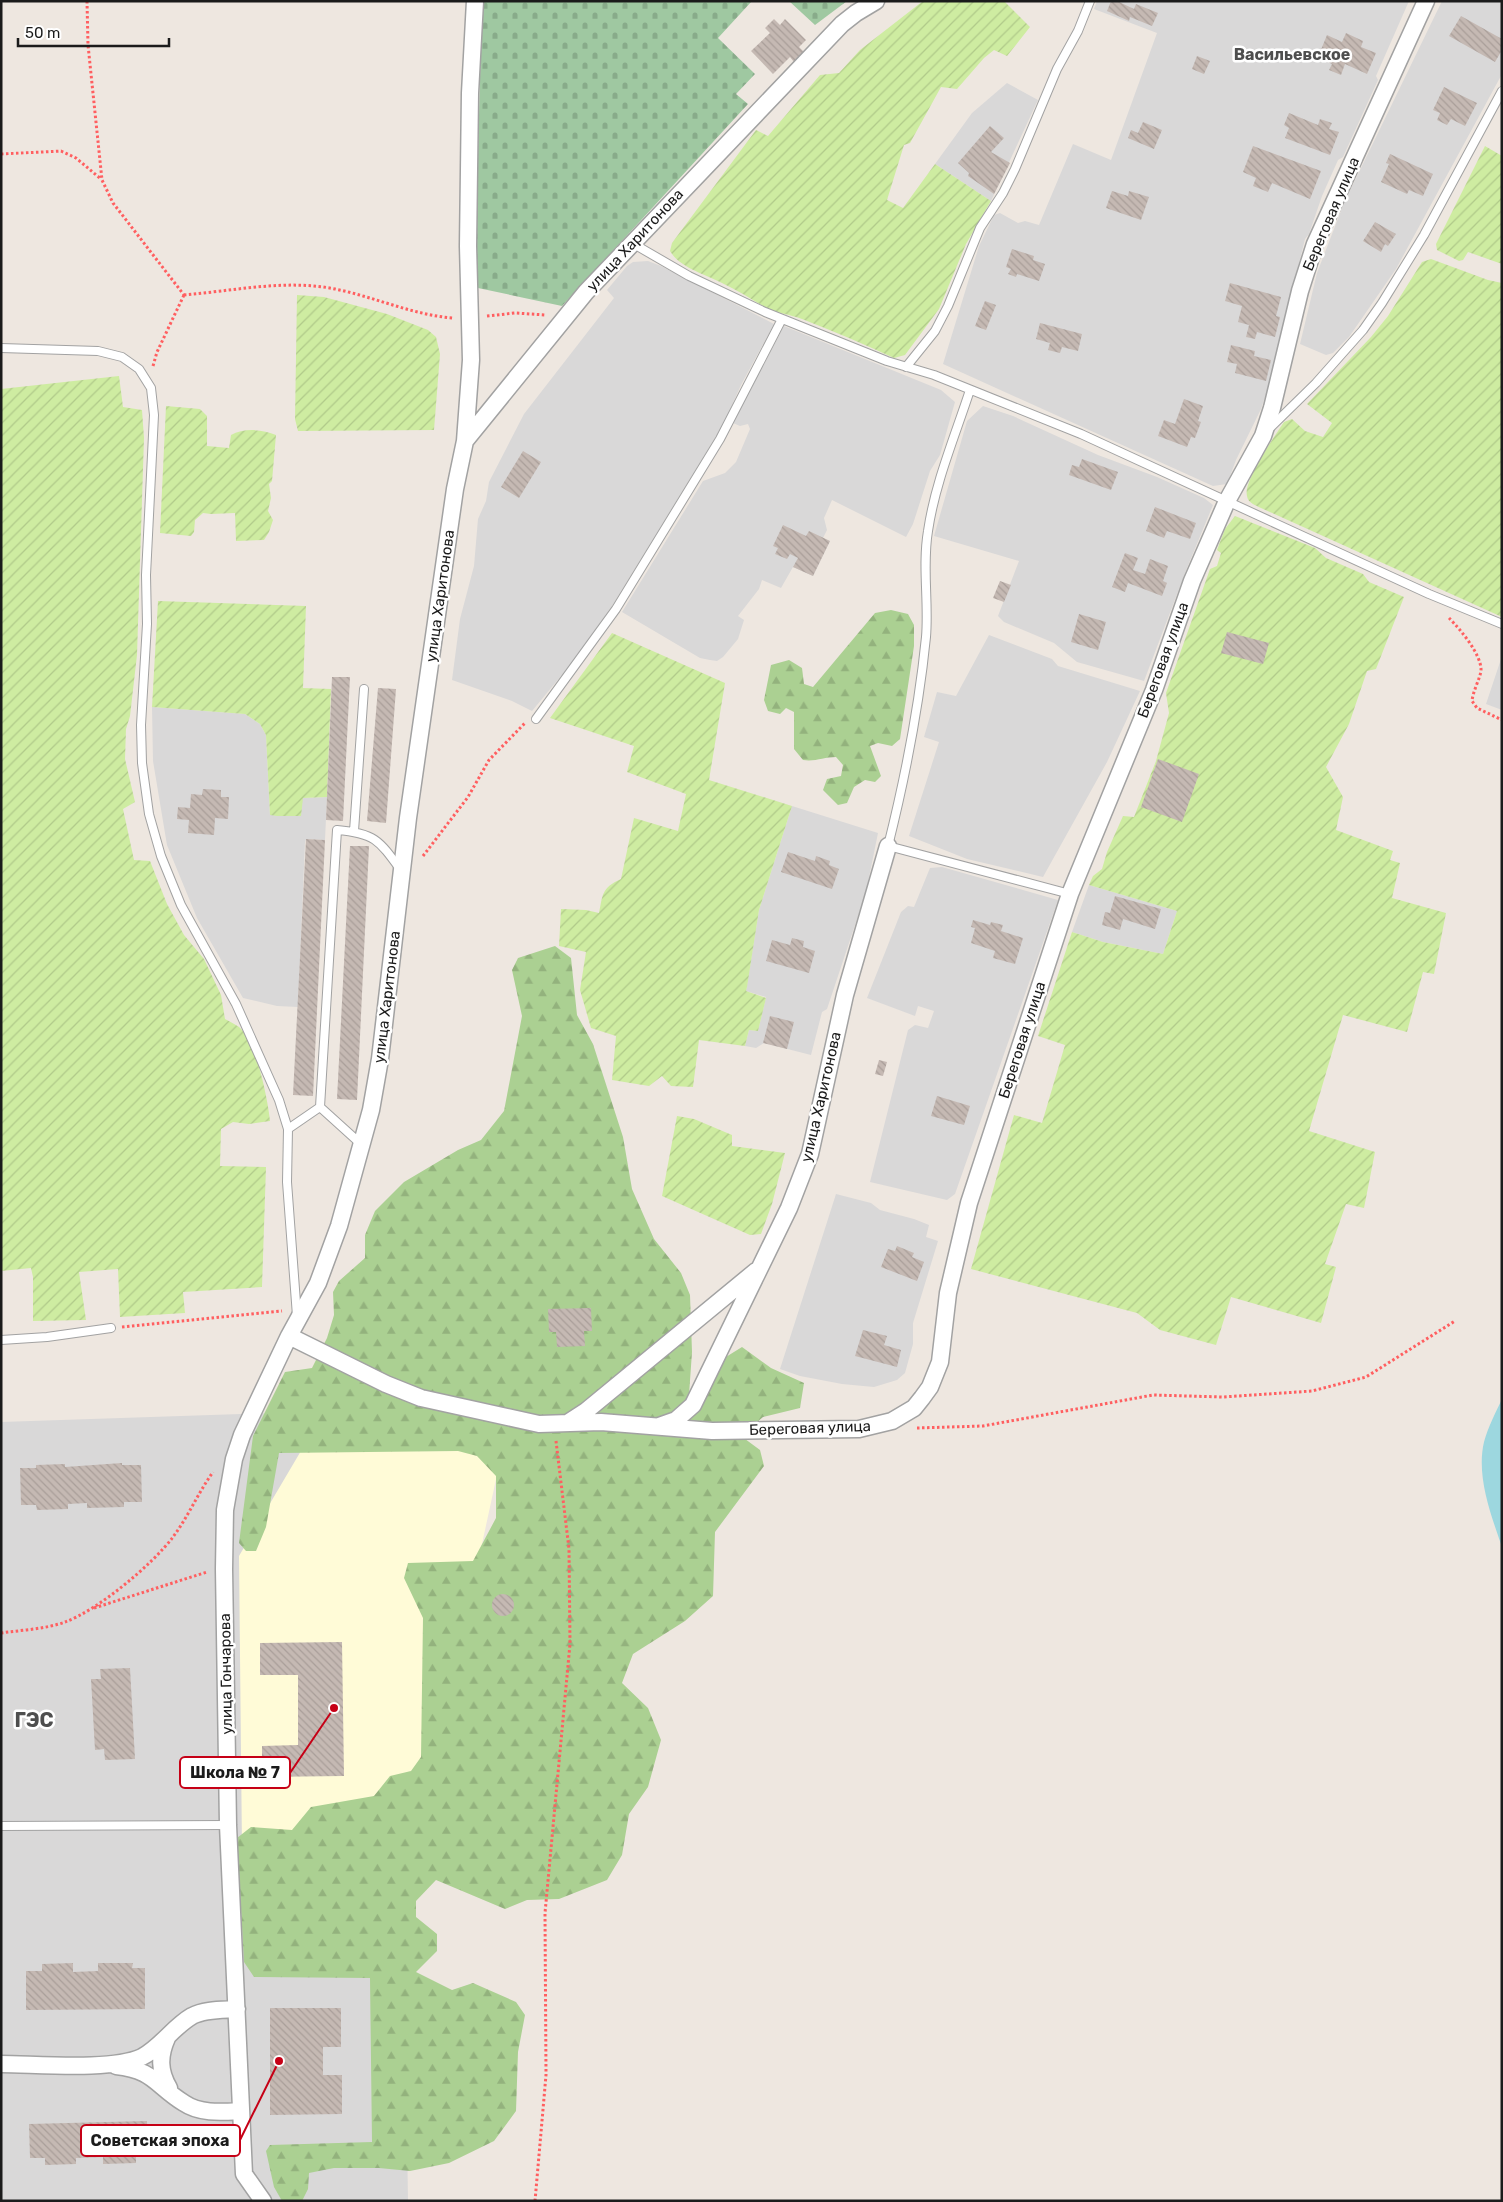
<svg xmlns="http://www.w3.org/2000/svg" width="1503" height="2202" font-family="Rubik,sans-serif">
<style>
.residential{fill:#d9d8d8}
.education{fill:#fffbd7}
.forest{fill:url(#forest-firs)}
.cemetery{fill:url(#cemetery-stones)}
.garden{fill:url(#garden-furrows)}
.water{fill:#9dd7df}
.building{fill:url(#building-back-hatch)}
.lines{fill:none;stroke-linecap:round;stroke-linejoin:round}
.service-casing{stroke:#a2a2a2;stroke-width:10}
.minor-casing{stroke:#a2a2a2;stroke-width:19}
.path{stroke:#ff5f60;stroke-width:3;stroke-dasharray:2.5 2.5;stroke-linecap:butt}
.service{stroke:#fff;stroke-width:8}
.minor{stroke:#fff;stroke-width:16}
.labels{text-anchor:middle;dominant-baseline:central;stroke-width:5;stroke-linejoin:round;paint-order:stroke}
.street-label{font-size:15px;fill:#1b1b1b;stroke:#fff}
.neighbourhood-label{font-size:16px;font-weight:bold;fill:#4e4e4e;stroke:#fff}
.district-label{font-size:20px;font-weight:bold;fill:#4e4e4e;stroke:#fff}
.leader{fill:none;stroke:#c60016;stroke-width:2}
.callout-dot{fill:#c60016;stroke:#fff;stroke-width:2}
.callout{fill:#fff;stroke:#c60016;stroke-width:2}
.callout-label{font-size:16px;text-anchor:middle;font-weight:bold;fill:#1b1b1b}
</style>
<defs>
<pattern id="forest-firs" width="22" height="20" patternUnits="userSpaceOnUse" patternTransform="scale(1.25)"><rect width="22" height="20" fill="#abd092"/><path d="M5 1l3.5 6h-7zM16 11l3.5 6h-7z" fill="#93b27d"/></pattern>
<pattern id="cemetery-stones" width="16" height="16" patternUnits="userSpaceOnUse" patternTransform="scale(1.25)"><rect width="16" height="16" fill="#9fc8a1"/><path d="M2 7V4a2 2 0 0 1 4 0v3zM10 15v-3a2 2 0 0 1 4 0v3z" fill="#88ab8a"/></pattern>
<pattern id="garden-furrows" width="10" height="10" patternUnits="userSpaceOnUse" patternTransform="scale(1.25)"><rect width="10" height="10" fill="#ceeca1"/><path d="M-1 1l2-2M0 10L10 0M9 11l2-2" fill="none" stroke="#b0ca8a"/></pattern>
<pattern id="building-back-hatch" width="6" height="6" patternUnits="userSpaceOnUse" patternTransform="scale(1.25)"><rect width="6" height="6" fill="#c5b9b3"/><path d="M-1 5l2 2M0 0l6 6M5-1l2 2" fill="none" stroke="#a99e99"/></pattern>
</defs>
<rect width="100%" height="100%" fill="#eee7e0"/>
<path class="residential" d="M 1097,1 L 1409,1 L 1376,76 L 1378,80 L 1343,157 L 1338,160 L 1322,196 L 1309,234 L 1305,239 L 1269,385 L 1261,409 L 1236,460 L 1227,484 L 1213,486 L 943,364 L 979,246 L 994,215 L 1000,213 L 1018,223 L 1025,221 L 1039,225 L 1073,144 L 1111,160 L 1157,33 L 1094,9 Z
M 1442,1 L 1502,1 L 1502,74 L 1396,269 L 1349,337 L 1333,353 L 1326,355 L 1300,344 L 1317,273 L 1344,203 Z
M 1007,83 L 1038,100 L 991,201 L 935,164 L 972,113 Z
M 648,261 L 661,266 L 774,324 L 741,385 L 723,425 L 614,603 L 571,664 L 532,711 L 512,701 L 452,680 L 460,619 L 474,566 L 478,519 L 486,501 L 489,482 L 524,414 L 614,298 L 607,290 L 627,266 L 633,262 Z
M 784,326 L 941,390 L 955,402 L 940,455 L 930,471 L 913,524 L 906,537 L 832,500 L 824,518 L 827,530 L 823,538 L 830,541 L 813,576 L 793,567 L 781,588 L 762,580 L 759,589 L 738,616 L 744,620 L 738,639 L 723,657 L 717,661 L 710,660 L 700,658 L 622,612 L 703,481 L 725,473 L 736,462 L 750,429 L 748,424 L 740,426 L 733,423 Z
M 983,406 L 1013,416 L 1098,455 L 1157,477 L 1204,498 L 1213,505 L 1187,568 L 1144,681 L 1077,662 L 1054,643 L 1004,622 L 998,616 L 1019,561 L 934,536 L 967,421 Z
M 989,635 L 1052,659 L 1058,666 L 1140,691 L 1107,762 L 1043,877 L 967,859 L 909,836 L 939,742 L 924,737 L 937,692 L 956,696 Z
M 1502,656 L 1502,710 L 1486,704 Z
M 152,707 L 245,714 L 260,724 L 266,735 L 270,815 L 302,798 L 327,797 L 325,840 L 306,839 L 305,842 L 298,1007 L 277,1006 L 243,998 L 197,918 L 167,845 L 153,761 Z
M 792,806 L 878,833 L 866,892 L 827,1009 L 822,1012 L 811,1055 L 764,1043 L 756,1048 L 745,1046 L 749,1030 L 758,1031 L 766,997 L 746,991 L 759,910 Z
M 942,867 L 1058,900 L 955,1194 L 947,1200 L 870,1182 L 908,1030 L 915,1025 L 928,1028 L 934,1011 L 918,1006 L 915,1016 L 867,998 L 901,912 L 908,906 L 914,907 L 930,868 Z
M 1089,885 L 1177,911 L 1163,954 L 1103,942 L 1072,932 Z
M 836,1194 L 871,1203 L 880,1210 L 914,1219 L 929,1225 L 926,1237 L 938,1241 L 913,1323 L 913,1344 L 905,1373 L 897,1380 L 874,1387 L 842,1384 L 800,1376 L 780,1369 Z
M 396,1409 L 408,2201 L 1,2201 L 1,1422 Z"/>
<path class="education" d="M 308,1439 L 503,1447 L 477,1567 L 429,1848 L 242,1850 L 239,1556 Z"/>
<path class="forest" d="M 891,610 L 908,614 L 914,625 L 914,646 L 900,739 L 892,746 L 878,743 L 870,746 L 881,776 L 875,782 L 865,780 L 854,787 L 847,803 L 838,805 L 823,790 L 827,779 L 841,776 L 843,765 L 836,757 C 824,757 815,762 803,760 L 794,749 L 794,712 L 786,708 L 780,714 L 768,711 L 764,700 L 771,665 L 789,660 L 802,668 L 804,684 L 813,687 L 875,613 Z
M 555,946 L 571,958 L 577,1015 L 593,1044 L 623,1137 L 632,1189 L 654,1239 L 681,1273 L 690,1295 L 692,1352 L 689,1395 L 713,1365 L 742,1347 L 771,1368 L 804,1383 L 800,1408 L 763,1417 L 741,1436 L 760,1450 L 764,1466 L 715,1532 L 713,1596 L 685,1621 L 633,1654 L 622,1683 L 648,1708 L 661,1740 L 648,1787 L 629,1814 L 622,1855 L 607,1880 L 559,1899 L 527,1900 L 505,1909 L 436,1880 L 416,1901 L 416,1917 L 437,1934 L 437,1951 L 416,1972 L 452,1990 L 473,1983 L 516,2002 L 525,2015 L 518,2052 L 516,2111 L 494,2141 L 449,2163 L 410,2171 L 379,2168 L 334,2168 L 309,2173 L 308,2189 L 302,2201 L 282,2201 L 274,2187 L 266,2151 L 270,2145 L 372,2142 L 370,1978 L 254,1977 L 244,1962 L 237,1838 L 251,1827 L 292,1830 L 311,1807 L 374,1796 L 390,1776 L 411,1771 L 421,1757 L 423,1618 L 404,1578 L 408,1563 L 473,1561 L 496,1518 L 496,1476 L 477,1456 L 458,1451 L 279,1453 L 266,1527 L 256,1551 L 246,1551 L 239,1543 L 253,1436 L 285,1372 L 312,1368 L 327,1338 L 334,1315 L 333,1292 L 339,1281 L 365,1258 L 365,1235 L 375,1211 L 404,1182 L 458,1150 L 481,1140 L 504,1111 L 522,1016 L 512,970 L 518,958 Z"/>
<path class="cemetery" d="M 482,1 L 752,1 L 718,38 L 755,74 L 736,94 L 748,104 L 562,306 L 478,288 L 475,267 Z
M 789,1 L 847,1 L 815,25 Z"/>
<path class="garden" d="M 923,1 L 1004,1 L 1030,27 L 1007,56 L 994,50 L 984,58 L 957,89 L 941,87 L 910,143 L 904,145 L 887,200 L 903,208 L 935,164 L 991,201 L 966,244 L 939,309 L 905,355 L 894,358 C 864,344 833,331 802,319 C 792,315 773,312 765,307 C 751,299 737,290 722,283 C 705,274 680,268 670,251 L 672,243 L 756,130 L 768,136 L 820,75 L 839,73 L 860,50 Z
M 1485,146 L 1502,156 L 1502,264 L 1468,252 L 1463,260 L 1459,261 L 1437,250 L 1436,244 Z
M 1431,259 L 1488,280 L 1502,283 L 1502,617 L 1261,508 C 1255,505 1248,503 1247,496 C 1243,481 1275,436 1284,422 L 1292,419 L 1305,431 L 1323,437 L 1332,423 L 1307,404 L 1371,337 L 1388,316 L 1422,262 Z
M 297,295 L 324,297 L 387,314 L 428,330 L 436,337 L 440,354 L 434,430 L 298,431 L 295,419 Z
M 119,376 L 123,407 L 142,410 L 144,438 L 137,655 L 130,716 L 126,729 L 125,759 L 135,802 L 123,809 L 134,860 L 150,861 L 167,904 L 184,935 L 204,959 L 221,995 L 225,1019 C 230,1022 235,1024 239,1027 C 256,1040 268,1100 270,1121 L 249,1124 L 233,1122 L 221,1129 L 220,1166 L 266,1167 L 262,1287 L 183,1292 L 185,1313 L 120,1317 L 118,1269 L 79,1272 L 86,1320 L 33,1321 L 33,1277 L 31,1268 L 1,1271 L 1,389 Z
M 166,406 L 200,409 L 207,416 L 207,446 L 229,448 L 231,435 C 243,428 263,429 276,435 L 272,481 L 269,484 L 271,498 L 268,511 L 273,520 L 269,532 L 264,540 L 236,541 L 235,513 L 211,514 L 203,513 L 195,520 L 194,532 L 191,536 L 160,533 Z
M 1235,516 L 1315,548 L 1326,558 L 1363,574 L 1369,582 L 1404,597 L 1376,669 L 1367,671 L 1349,724 L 1326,767 L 1343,797 L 1336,830 L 1393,851 L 1390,860 L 1400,863 L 1392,898 L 1446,913 L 1434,974 L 1423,972 L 1407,1032 L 1343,1015 L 1309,1131 L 1375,1152 L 1364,1208 L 1346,1204 L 1325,1264 L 1336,1267 L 1321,1323 L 1231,1297 L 1216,1345 L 1160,1330 L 1137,1313 L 971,1269 L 1014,1115 L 1042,1123 L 1065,1045 L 1038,1036 L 1072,932 L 1103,942 L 1163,954 L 1177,911 L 1089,885 L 1093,876 L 1102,869 L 1107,852 L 1123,816 L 1134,817 L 1156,761 L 1169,713 L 1166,693 L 1210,569 L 1217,566 L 1221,553 L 1217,550 L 1225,529 Z
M 158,601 L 306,606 L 303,688 L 331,689 L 327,797 L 303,798 L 301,816 L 277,816 L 270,815 L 266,735 L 260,724 L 245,714 L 152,707 Z
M 612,633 L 725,683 L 709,780 L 792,806 L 759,910 L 747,987 L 746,991 L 766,998 L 758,1031 L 749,1030 L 745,1046 L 699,1040 L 693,1087 L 671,1086 L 662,1076 L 649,1086 L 612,1080 L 616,1036 L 591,1028 L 580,990 L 586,952 L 559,946 L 561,909 L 586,910 L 599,913 C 603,895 601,888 621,879 L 634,818 L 678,831 L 686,794 L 627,772 L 634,746 L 550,718 Z
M 677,1116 L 694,1119 L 732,1135 L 732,1146 L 785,1153 L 772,1204 L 761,1234 L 750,1235 L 662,1196 Z"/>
<path class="water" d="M 1502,1399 L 1502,1547 C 1491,1515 1476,1476 1484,1442 C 1488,1427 1496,1412 1502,1399 Z"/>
<path class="building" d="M 1111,1 L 1117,1 L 1134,9 L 1136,4 L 1158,13 L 1152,26 L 1130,17 L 1129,21 L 1107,11 Z
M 1461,16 L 1502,39 L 1502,50 L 1495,62 L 1449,36 Z
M 774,19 L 780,25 L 785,19 L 806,40 L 799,47 L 804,52 L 794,62 L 790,57 L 773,74 L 751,51 L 770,33 L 765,28 Z
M 1346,33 L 1363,41 L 1361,47 L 1376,53 L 1367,74 L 1345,64 L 1341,75 L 1329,70 L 1332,64 L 1318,57 L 1327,35 L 1342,42 Z
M 1197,56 L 1210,61 L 1204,74 L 1192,69 Z
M 1444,87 L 1477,103 L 1465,126 L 1451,119 L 1447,125 L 1437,120 L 1440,113 L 1433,110 Z
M 1289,113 L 1318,125 L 1320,119 L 1332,123 L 1329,129 L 1339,132 L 1330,155 L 1285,138 L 1289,128 L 1284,125 Z
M 1143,122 L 1162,130 L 1154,149 L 1128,138 L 1131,130 L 1138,133 Z
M 990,126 L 1004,138 L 991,152 L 1010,163 L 994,194 L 968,176 L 969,173 L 958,163 Z
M 1253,146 L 1321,171 L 1310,199 L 1272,183 L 1268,192 L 1253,186 L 1256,178 L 1243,172 Z
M 1390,154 L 1433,174 L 1423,196 L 1409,190 L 1407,194 L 1381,182 L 1389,164 L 1386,163 Z
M 1112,191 L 1128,196 L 1129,191 L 1149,197 L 1141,220 L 1106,208 Z
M 1375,222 L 1396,234 L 1388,246 L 1385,244 L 1381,252 L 1363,241 Z
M 1012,249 L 1034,256 L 1033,260 L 1045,264 L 1039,281 L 1017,274 L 1016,277 L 1008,274 L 1011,269 L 1006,267 Z
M 1230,283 L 1281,297 L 1276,316 L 1280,317 L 1275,337 L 1257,332 L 1255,339 L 1246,337 L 1249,325 L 1238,322 L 1242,306 L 1225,301 Z
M 985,301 L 996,305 L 986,330 L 975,326 Z
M 1040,323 L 1082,334 L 1078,351 L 1062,347 L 1060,353 L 1048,350 L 1050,343 L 1036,339 Z
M 1231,345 L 1255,351 L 1254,356 L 1271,360 L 1266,381 L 1235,373 L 1237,364 L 1227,362 Z
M 1184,399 L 1203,406 L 1198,421 L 1201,422 L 1195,438 L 1191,437 L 1187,447 L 1158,436 L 1164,420 L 1175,424 Z
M 523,451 L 541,462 L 519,498 L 501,487 Z
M 1082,459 L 1118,472 L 1111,490 L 1069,475 L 1072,465 L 1079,467 Z
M 1155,507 L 1196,523 L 1190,539 L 1167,531 L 1164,538 L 1146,531 Z
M 783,525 L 806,536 L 809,531 L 830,541 L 813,576 L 793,567 L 798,558 L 790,554 L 787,559 L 775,554 L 778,548 L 773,546 Z
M 1125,553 L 1138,558 L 1133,570 L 1145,574 L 1150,559 L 1168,566 L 1163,581 L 1167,583 L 1162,596 L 1128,583 L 1125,592 L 1112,587 Z
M 1000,581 L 1011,585 L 1004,602 L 993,598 Z
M 1079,614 L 1106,622 L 1098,650 L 1071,642 Z
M 1227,632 L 1269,643 L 1263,664 L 1221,653 Z
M 332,677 L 350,677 L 343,821 L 326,820 Z
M 378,688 L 396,689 L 386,823 L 367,821 Z
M 1158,759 L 1199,774 L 1182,822 L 1141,807 Z
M 203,789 L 221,790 L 221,797 L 229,797 L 228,819 L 215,818 L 214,835 L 188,833 L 189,820 L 177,819 L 178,807 L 190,808 L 191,794 L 202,795 Z
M 306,839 L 325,840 L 313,1096 L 293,1095 Z
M 350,846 L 369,846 L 357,1100 L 337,1099 Z
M 788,852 L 815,861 L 816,856 L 830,861 L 829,865 L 839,869 L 832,889 L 781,872 Z
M 1115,896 L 1161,909 L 1155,929 L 1123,919 L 1120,930 L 1102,925 L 1105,912 L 1110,913 Z
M 973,920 L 990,925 L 991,922 L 1003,925 L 1001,931 L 1023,938 L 1015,964 L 993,958 L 995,951 L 971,943 L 975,928 L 971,927 Z
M 792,938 L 804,941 L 803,947 L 815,951 L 809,973 L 766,961 L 772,940 L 790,945 Z
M 770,1016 L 794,1022 L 787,1049 L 763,1043 Z
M 879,1060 L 887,1062 L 883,1076 L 875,1074 Z
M 937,1096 L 970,1106 L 964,1125 L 931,1116 Z
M 897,1246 L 914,1253 L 912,1257 L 924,1262 L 917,1281 L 881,1267 L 888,1249 L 895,1251 Z
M 591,1308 L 592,1331 L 584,1331 L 585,1346 L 557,1347 L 556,1332 L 549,1332 L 548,1309 Z
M 863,1330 L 887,1336 L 884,1345 L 901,1350 L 897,1367 L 855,1356 Z
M 122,1463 L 122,1465 L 141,1465 L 142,1502 L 124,1502 L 124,1507 L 87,1508 L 87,1503 L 68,1504 L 68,1509 L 37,1510 L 36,1505 L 21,1505 L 20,1468 L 36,1468 L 36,1465 L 65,1464 L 65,1467 Z
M492 1605a11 11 0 1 1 22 0a11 11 0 1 1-22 0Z
M 342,1642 L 344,1776 L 262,1777 L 262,1746 L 298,1745 L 298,1675 L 260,1675 L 260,1643 Z
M 130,1668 L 135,1759 L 105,1760 L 104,1749 L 95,1750 L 91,1679 L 101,1679 L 100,1669 Z
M 73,1963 L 73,1972 L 98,1971 L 98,1963 L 133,1963 L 132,1968 L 145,1968 L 145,2009 L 26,2010 L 26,1971 L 42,1971 L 42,1964 Z
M 270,2008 L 341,2008 L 341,2047 L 323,2047 L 323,2075 L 342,2075 L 342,2114 L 270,2115 Z
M 147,2121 L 148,2156 L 136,2156 L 136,2163 L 103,2164 L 103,2157 L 76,2158 L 76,2164 L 45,2165 L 45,2158 L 30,2158 L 29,2124 Z"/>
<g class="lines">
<defs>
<path id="service" d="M 632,243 L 689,276 L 765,312 L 887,361 L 934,375 L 1081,434 L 1429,594 L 1502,624
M 1,348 L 98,351 L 122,357 L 139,369 L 151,388 L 154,415 L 146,575 L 147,624 L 141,725 L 142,763 L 149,814 L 161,856 L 181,905 L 236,1004 L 279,1100 L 288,1129 L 287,1182 L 297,1316
M 906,367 L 935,331 L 948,306 L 980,228 L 1003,193 L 1015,169 L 1057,69 L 1078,31 L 1090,1
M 970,390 C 955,436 935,483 928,531 C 922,566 929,602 926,637 C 919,707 905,778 888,846 L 1070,894
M 1271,427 L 1316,383 L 1363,330 L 1382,303 L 1424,235 L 1502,91
M 536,719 L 616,609 L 720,439 L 782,319
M 354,831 L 364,689
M 288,1129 L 320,1107
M 362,1145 L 320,1107 L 337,830 C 374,833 379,840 400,869
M 1,1340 L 47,1337 L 111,1328
M 1,1826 L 228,1825"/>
<path id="minor" d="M 465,441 L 471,360 L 468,246 L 470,93 L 475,1
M 289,1336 L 386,1384 L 421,1398 L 539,1424 L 601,1422 L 712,1431 L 859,1429 L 892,1421 L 914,1408 L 922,1398 L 930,1387 L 940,1362 L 948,1293 L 969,1203 L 1070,894 L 1154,690 L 1192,581 L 1227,501 L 1263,436 L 1272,408 L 1300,291 L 1315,244 L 1426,1
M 569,1422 L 586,1411 L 756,1271
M 659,1426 L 676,1420 L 693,1405 L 789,1208 L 810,1154 L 845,995 L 888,846
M 167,2038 C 159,2056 159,2071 169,2088
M 1,2064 C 36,2064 112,2071 142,2057 C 161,2047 173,2027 192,2016 C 205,2009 223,2010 237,2009
M 116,2066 C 154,2070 155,2085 184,2103 C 200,2114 222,2112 241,2111
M 263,2201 L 244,2174 L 228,1825 L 224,1569 L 225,1510 L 234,1459 L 242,1435 L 289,1336 L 318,1283 L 339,1226 L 371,1110 L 380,1059 L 408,818 L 455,489 L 465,441 L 586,292 L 842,24 L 856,13 L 876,1"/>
</defs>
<use href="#service" class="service-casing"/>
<use href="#minor" class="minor-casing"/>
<path class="path" d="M 87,1 L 88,45 L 102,180 L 113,203 L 184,295
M 1,154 L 61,151 L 76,158 L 101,179
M 184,295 C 232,291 287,279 335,289 C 375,297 413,315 453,318
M 487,316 L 515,313 L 546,315
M 153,366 L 157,352 L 184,295
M 1449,618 C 1460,629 1482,655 1481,671 C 1479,681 1473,691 1472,701 L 1477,708 L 1502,720
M 423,856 L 468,797 L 489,760 L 525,723
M 122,1327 L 282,1311
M 917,1428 L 983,1426 L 1153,1395 L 1223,1397 L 1312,1391 L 1366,1377 L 1455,1321
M 94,1608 L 207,1572
M 1,1633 C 22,1630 46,1629 65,1622 C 98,1610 152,1565 173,1537 C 188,1517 198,1493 213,1472
M 535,2201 L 546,2075 L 545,1913 L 570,1644 L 569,1549 L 556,1441"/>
<use href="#service" class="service"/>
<use href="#minor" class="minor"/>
</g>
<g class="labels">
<g class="street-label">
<text transform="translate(1331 214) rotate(-67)">Береговая улица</text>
<text transform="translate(635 240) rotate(-47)">улица Харитонова</text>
<text transform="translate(440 596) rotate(-82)">улица Харитонова</text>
<text transform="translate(1163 660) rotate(-70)">Береговая улица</text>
<text transform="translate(387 997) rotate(-83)">улица Харитонова</text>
<text transform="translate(1022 1040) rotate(-72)">Береговая улица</text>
<text transform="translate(821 1097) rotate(-77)">улица Харитонова</text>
<text transform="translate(810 1428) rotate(-2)">Береговая улица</text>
<text transform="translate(226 1674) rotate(-91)">улица Гончарова</text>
</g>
<g class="neighbourhood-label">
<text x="1292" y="54">Васильевское</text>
</g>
<g class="district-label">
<text x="34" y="1720">ГЭС</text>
</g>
</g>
<path class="leader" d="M334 1708L290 1773M279 2061L240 2140"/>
<g class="callout-dot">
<circle cx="334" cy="1708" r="5"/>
<circle cx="279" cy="2061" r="5"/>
</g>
<g class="callout">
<rect x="180" y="1757" width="110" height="31" rx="5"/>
<rect x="81" y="2125" width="159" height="31" rx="5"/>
</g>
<g class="callout-label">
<text x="235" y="1778">Школа № 7</text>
<text x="160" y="2146">Советская эпоха</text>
</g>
<rect width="1503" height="2202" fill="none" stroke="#1b1b1b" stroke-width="5"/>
<path d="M18 38v8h151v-8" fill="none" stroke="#1b1b1b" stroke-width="2.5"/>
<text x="25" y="38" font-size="15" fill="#1b1b1b" stroke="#ffffff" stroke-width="4" paint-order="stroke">50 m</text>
</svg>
